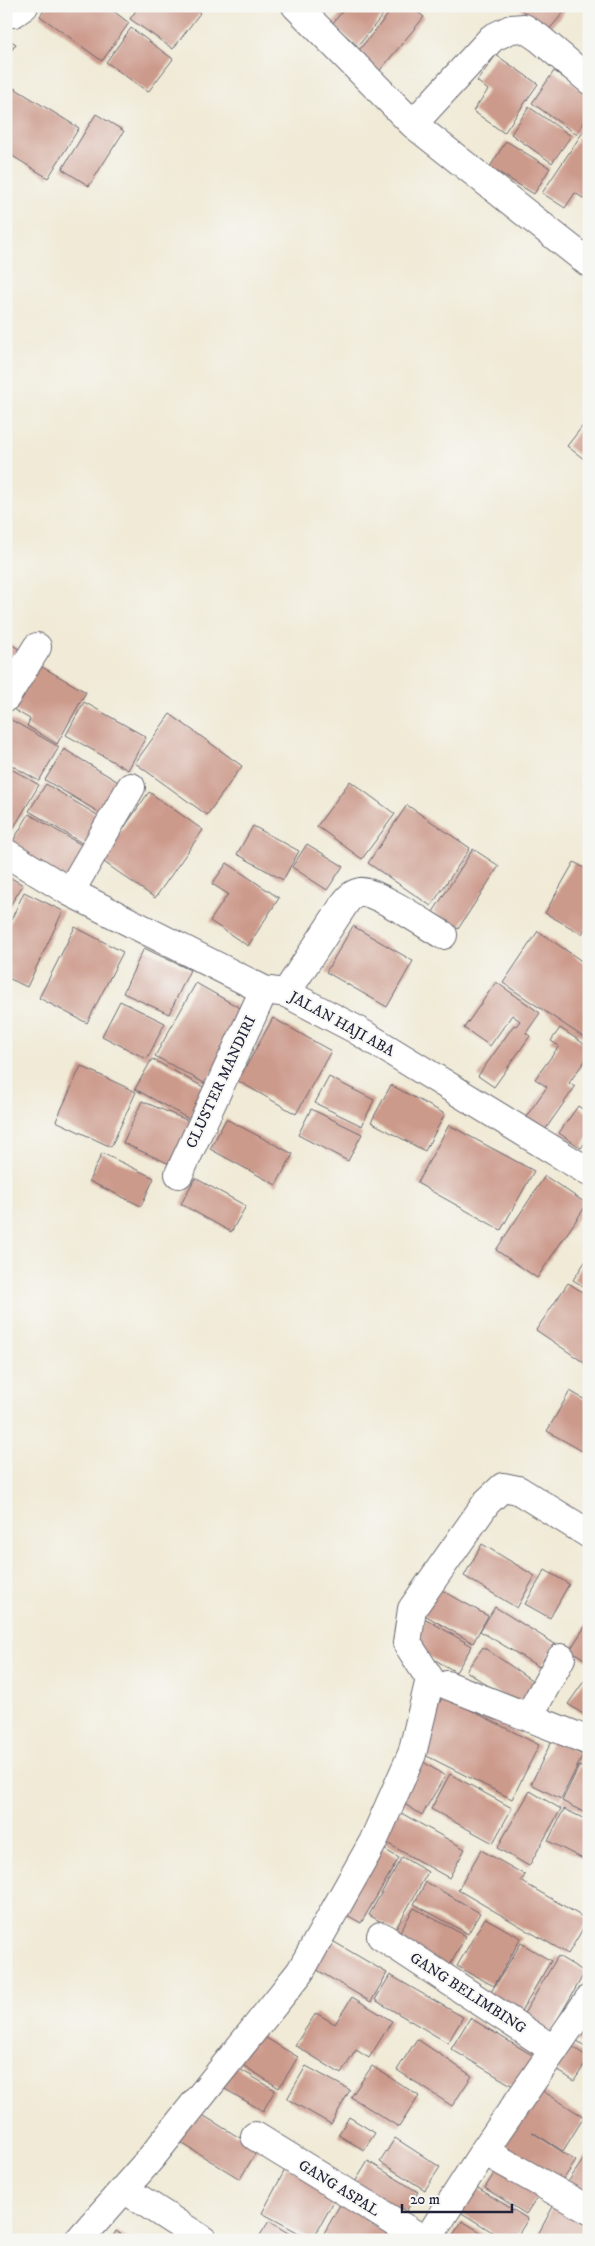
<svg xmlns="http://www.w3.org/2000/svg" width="595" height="2246" font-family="'IM FELL DW Pica',serif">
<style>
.building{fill:#cc9a8b}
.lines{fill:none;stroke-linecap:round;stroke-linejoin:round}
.minor-casing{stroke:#6a6871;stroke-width:30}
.minor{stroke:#fff;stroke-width:28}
.labels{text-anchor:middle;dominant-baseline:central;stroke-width:4;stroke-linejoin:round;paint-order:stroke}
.street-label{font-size:15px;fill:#22223b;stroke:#f6f6f2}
</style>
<rect width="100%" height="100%" fill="#f6f6f2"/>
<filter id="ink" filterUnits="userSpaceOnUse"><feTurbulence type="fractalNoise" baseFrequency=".02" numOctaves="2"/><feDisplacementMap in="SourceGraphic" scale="10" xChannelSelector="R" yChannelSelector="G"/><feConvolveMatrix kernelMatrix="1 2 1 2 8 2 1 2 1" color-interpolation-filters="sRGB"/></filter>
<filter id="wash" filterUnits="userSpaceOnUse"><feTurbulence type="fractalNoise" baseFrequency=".0096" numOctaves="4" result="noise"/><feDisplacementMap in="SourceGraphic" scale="20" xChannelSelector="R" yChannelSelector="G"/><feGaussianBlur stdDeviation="1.12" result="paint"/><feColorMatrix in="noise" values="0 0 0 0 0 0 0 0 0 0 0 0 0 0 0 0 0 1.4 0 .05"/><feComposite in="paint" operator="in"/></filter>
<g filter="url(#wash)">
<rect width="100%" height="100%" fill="#f0ead6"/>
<g id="blocks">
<path class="building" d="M 47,6 L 69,6 L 72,9 L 74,6 L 107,6 L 129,23 L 102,61 L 40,16 Z
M 139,6 L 192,6 L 200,13 L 173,49 L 130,19 Z
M 347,6 L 390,6 L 358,46 L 332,24 Z
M 395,6 L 411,6 L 424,17 L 377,74 L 355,55 Z
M 517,6 L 569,6 L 547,32 Z
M 131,28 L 173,59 L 148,92 L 106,62 Z
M 6,38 L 16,44 L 6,58 Z
M 496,55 L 538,84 L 504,133 L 473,111 L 488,90 L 477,81 Z
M 554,71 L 589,95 L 589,115 L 576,134 L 532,103 Z
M 6,83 L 79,128 L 48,178 L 6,152 Z
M 529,107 L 571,136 L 552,163 L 511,134 Z
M 96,114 L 124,131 L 89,186 L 62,169 Z
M 589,123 L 589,202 L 575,193 L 565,208 L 542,193 Z
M 506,141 L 550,168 L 534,194 L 490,167 Z
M 589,418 L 589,463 L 567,446 Z
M 6,641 L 22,651 L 6,676 Z
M 37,664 L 86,692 L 57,744 L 27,726 L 30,719 L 11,708 Z
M 84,702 L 146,737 L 128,770 L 66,735 Z
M 170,714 L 242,766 L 207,815 L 135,763 Z
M 6,717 L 59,747 L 39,781 L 6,762 Z
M 64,749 L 120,783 L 102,814 L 45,780 Z
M 6,766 L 39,785 L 10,834 L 6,832 Z
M 350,781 L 395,814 L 362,859 L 317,826 Z
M 46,784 L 102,818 L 85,845 L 29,811 Z
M 149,792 L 203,830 L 155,898 L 101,860 Z
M 407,805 L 470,848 L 431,906 L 368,863 Z
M 29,814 L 85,847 L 66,880 L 10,846 Z
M 253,826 L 299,851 L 283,880 L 237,854 Z
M 307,844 L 343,866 L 327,890 L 292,867 Z
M 473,849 L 499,866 L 458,929 L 433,912 Z
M 574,862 L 589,871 L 589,922 L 582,934 L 545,913 Z
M 227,863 L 279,898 L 248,946 L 210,921 L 228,894 L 212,884 Z
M 6,875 L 23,885 L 6,912 Z
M 24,892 L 63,911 L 27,987 L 6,977 L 6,931 Z
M 353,926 L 413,961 L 387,1007 L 326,972 Z
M 75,927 L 123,952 L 87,1023 L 39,998 Z
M 538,931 L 589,966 L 589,1041 L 503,983 Z
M 144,948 L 190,970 L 169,1014 L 123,993 Z
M 496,982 L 540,1013 L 526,1033 L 530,1036 L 494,1087 L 478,1076 L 514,1025 L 516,1026 L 520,1021 L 512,1015 L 490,1046 L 464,1028 Z
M 196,983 L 247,1012 L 206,1084 L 155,1056 Z
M 120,1001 L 165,1023 L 147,1059 L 102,1036 Z
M 273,1018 L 331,1051 L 296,1114 L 238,1081 Z
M 560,1028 L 589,1047 L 589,1055 L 569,1083 L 575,1087 L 542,1134 L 523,1121 L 547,1087 L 535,1079 L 559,1046 L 551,1041 Z
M 152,1059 L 205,1088 L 189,1119 L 135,1089 Z
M 81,1066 L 136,1092 L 111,1147 L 56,1121 Z
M 329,1077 L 374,1100 L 362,1126 L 315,1103 Z
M 391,1085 L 445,1114 L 425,1151 L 371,1122 Z
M 142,1101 L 191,1122 L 172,1165 L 123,1143 Z
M 578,1106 L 589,1113 L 589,1137 L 581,1148 L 559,1133 Z
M 311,1109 L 362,1134 L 348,1161 L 298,1135 Z
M 226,1119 L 293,1154 L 276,1185 L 210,1149 Z
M 449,1125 L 534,1171 L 501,1230 L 417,1183 Z
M 102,1153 L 154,1178 L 141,1206 L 89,1181 Z
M 545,1176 L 587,1204 L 537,1278 L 496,1250 Z
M 195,1178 L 246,1206 L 231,1232 L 181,1204 Z
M 589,1256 L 589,1290 L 573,1280 Z
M 568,1283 L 589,1296 L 589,1366 L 536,1330 Z
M 570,1391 L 589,1402 L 589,1455 L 547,1431 Z
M 482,1544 L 535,1576 L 517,1608 L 464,1576 Z
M 545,1570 L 569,1584 L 550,1618 L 525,1604 Z
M 431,1584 L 488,1616 L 473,1643 L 416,1610 Z
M 495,1607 L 555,1644 L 541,1668 L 480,1631 Z
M 426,1619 L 472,1646 L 456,1672 L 411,1646 Z
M 589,1620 L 589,1662 L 570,1650 Z
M 483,1647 L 539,1685 L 523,1709 L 466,1671 Z
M 589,1674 L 589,1718 L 568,1704 Z
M 443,1696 L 539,1745 L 512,1799 L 415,1750 Z
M 552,1740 L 583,1755 L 561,1799 L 531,1784 Z
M 419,1759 L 445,1776 L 422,1815 L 395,1798 Z
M 579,1766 L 589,1771 L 589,1815 L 562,1801 Z
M 450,1774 L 512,1808 L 493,1843 L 431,1809 Z
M 530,1791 L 561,1809 L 529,1866 L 497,1848 Z
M 394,1809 L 465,1849 L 449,1878 L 378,1838 Z
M 564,1809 L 589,1821 L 589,1862 L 548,1841 Z
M 375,1844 L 399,1858 L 361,1923 L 336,1909 Z
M 481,1850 L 525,1875 L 521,1881 L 588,1920 L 568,1954 L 458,1890 Z
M 402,1857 L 428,1872 L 395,1930 L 369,1915 Z
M 426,1882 L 480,1913 L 468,1934 L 414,1904 Z
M 414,1908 L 466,1936 L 449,1967 L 396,1938 Z
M 485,1918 L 521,1938 L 494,1986 L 457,1966 Z
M 324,1936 L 387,1973 L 371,2002 L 307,1964 Z
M 521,1943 L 551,1961 L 518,2016 L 488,1997 Z
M 558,1956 L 585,1972 L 550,2033 L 522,2017 Z
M 390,1975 L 463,2017 L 448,2043 L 375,2000 Z
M 352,1997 L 392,2021 L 369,2058 L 356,2050 L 341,2074 L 295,2045 L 316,2013 L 335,2024 Z
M 589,2009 L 589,2049 L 570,2036 Z
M 470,2018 L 537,2058 L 518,2089 L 451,2049 Z
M 256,2032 L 298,2057 L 279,2088 L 238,2062 Z
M 417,2039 L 472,2076 L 452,2106 L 397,2070 Z
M 570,2045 L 589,2058 L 574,2081 L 554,2068 Z
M 231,2064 L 275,2090 L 263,2111 L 218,2085 Z
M 306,2066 L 350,2090 L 331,2124 L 287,2099 Z
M 372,2066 L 419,2096 L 399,2127 L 351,2097 Z
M 538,2088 L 584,2117 L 563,2151 L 532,2132 L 576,2161 L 556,2190 L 493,2149 Z
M 196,2111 L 258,2149 L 240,2179 L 178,2141 Z
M 349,2117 L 375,2133 L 364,2150 L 338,2135 Z
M 395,2138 L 440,2167 L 425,2190 L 380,2162 Z
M 589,2151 L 589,2200 L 566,2185 Z
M 368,2161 L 418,2192 L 398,2224 L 349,2192 Z
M 499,2165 L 541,2191 L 526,2214 L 485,2188 Z
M 287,2166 L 338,2194 L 312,2240 L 262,2213 Z
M 473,2185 L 528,2219 L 515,2240 L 505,2240 L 457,2210 Z
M 346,2194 L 374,2210 L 367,2222 L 393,2236 L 391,2240 L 331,2240 L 323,2235 Z
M 556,2201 L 589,2220 L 589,2229 L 583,2240 L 535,2240 Z
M 269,2221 L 299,2240 L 257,2240 Z
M 462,2221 L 494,2240 L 450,2240 Z
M 116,2231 L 130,2240 L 111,2240 Z"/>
</g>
</g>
<g filter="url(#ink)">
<use href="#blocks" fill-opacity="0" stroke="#6a6871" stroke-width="1"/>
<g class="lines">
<defs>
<path id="minor" d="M 296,6 L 413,124 L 589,263
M 6,13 L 14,13 L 24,6
M 413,124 L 492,38 L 511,29 L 524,28 L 539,38 L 589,80
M 6,697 L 37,647
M 6,853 L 70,892 L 264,990 L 286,993 L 355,1029 L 589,1172
M 70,892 L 131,787
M 286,993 L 345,903 C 349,898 353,893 360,892 C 373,889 429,927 443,935
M 179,1174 L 264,990
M 447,1685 L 589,1741
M 529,1716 L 561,1658
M 381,1936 L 554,2050
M 255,2136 L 424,2240
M 484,2151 L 589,2210
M 124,2189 L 203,2240
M 79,2240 L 151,2158 L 300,1972 L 373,1842 L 412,1754 L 430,1679 L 407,1643 L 412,1609 L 487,1502 L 503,1487 L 518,1490 L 589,1534
M 427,2240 L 484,2151 L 589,1999"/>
</defs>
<use href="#minor" class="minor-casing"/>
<use href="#minor" class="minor"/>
</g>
</g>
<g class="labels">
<g class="street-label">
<text transform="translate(342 1024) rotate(29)">JALAN HAJI ABA</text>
<text transform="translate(221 1082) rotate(-65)">CLUSTER MANDIRI</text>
<text transform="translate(468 1993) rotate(33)">GANG BELIMBING</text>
<text transform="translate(339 2188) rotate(32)">GANG ASPAL</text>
</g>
</g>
<rect width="595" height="2246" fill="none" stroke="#f6f6f2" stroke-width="25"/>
<path d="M402 2204v8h110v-8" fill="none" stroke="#22223b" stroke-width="2.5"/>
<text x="410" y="2204" font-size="15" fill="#22223b" stroke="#f6f6f2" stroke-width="4" paint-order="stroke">20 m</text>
</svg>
